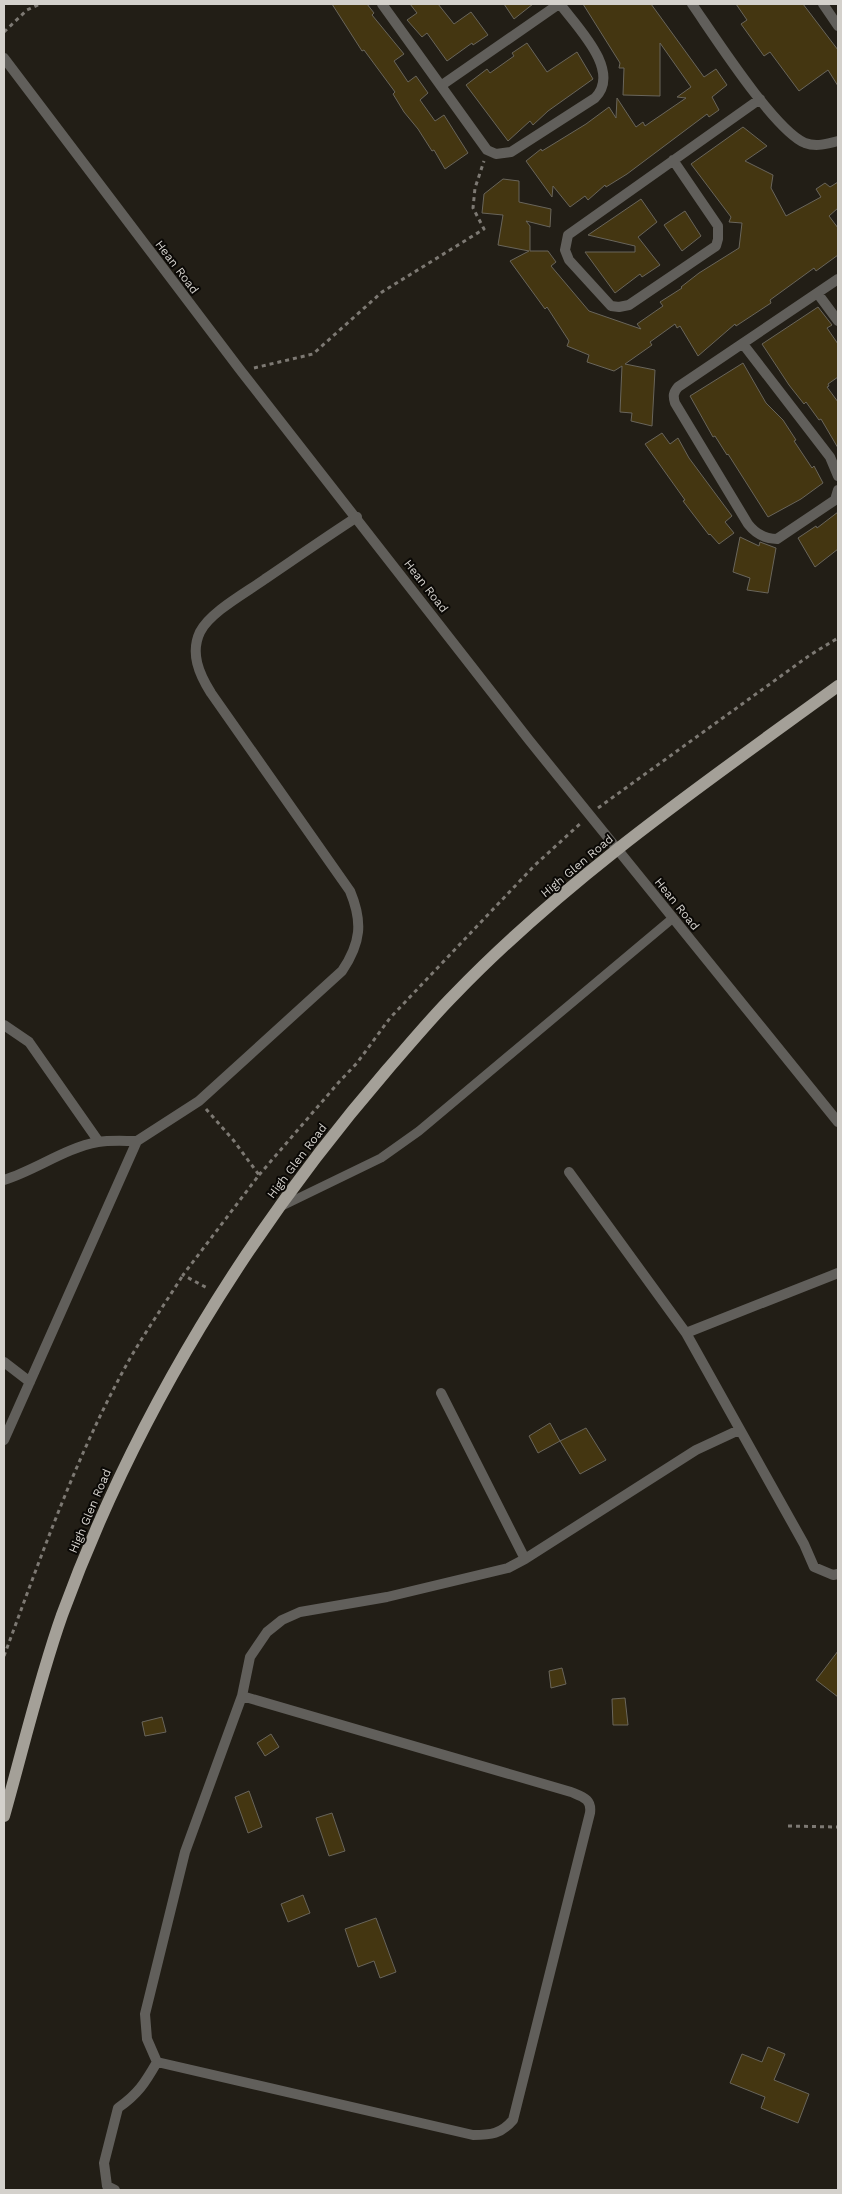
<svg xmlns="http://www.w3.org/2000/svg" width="842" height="2194" font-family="'Work Sans',sans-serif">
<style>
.building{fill:#443611;stroke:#69655b}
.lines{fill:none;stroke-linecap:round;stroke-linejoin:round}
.path{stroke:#7d7973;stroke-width:3;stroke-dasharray:4 4;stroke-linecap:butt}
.service{stroke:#615f5b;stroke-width:9}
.minor{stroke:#615f5b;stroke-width:10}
.tertiary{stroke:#615f5b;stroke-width:10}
.primary{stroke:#a4a098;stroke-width:12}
.labels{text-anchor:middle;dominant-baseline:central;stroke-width:4;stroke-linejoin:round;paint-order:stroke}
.street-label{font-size:12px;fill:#d4d1cc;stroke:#0a0805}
</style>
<rect width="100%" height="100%" fill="#221e16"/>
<path class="building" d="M 332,4 L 367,4 L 374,13 L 372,15 L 404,54 L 394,61 L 408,82 L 416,76 L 428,93 L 420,100 L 435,121 L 444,115 L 468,153 L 445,169 L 434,150 L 432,151 L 418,129 L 404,112 L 393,94 L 395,92 L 364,50 L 362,51 Z
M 410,4 L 438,4 L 454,24 L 471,12 L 488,35 L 473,45 L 472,43 L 447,61 L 427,33 L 422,37 L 407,20 L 417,13 Z
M 504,4 L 533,4 L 514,19 Z
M 583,4 L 651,4 L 704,77 L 716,69 L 727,85 L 712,97 L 719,110 L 709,117 L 707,114 L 627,174 L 606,187 L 605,185 L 588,200 L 585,196 L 570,207 L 553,186 L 552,197 L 526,161 L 541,149 L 542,151 L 586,124 L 609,107 L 616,118 L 617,98 L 636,127 L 643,122 L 645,126 L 686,98 L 677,97 L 691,87 L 660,43 L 660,96 L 623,95 L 624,68 L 619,68 L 620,63 Z
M 736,4 L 803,4 L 838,50 L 838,86 L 828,70 L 799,91 L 770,52 L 764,56 L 741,24 L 747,20 Z
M 527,43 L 547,72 L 577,52 L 593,79 L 548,111 L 533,125 L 530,121 L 508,141 L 466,85 L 487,69 L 490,73 L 514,56 L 512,53 Z
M 743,127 L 767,146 L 745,161 L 773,175 L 771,188 L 786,216 L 821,197 L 816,189 L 825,183 L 830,187 L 838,182 L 838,208 L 829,216 L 838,228 L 838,255 L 816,271 L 814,268 L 770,300 L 771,303 L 736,326 L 735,324 L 698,356 L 680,326 L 677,328 L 675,324 L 650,342 L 652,345 L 625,364 L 655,370 L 652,426 L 631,421 L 632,413 L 620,412 L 622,366 L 614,371 L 587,362 L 589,355 L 567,346 L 569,341 L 547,307 L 545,309 L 510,261 L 529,251 L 498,245 L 503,215 L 482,213 L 484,194 L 503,179 L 519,181 L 519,202 L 551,209 L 550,227 L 526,221 L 530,226 L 530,251 L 548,251 L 556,262 L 551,266 L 589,311 L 641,329 L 637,324 L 663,306 L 660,302 L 682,288 L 681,287 L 699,273 L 739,248 L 742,223 L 729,222 L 731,217 L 691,164 Z
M 641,199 L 657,222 L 638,237 L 660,265 L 642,277 L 640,274 L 615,293 L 585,252 L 635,252 L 635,246 L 588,235 Z
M 685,211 L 701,236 L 682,251 L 664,225 Z
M 818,307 L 832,325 L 827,328 L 838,344 L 838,377 L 828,384 L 829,386 L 827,387 L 838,402 L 838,448 L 821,419 L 819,420 L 806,402 L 804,404 L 789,385 L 762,344 Z
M 743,363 L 766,403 L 783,420 L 796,440 L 794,441 L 812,468 L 814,466 L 823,483 L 801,499 L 768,517 L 728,454 L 727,455 L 715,436 L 713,437 L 690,396 Z
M 662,433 L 670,444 L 678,438 L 689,458 L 732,516 L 725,522 L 734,533 L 719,544 L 710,534 L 709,535 L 683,501 L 685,500 L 645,444 Z
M 838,512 L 838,549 L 815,567 L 798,538 L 816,526 L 817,528 Z
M 740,537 L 759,546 L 760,542 L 776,548 L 768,593 L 747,590 L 750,578 L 733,572 Z
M 550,1423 L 560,1441 L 538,1453 L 529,1436 Z
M 586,1428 L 606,1460 L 580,1474 L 560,1441 Z
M 838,1651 L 838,1697 L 816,1680 Z
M 562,1668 L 566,1684 L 551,1688 L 549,1671 Z
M 625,1698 L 628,1725 L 613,1725 L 612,1699 Z
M 162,1717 L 166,1732 L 145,1736 L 142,1722 Z
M 271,1734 L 279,1747 L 265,1756 L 257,1743 Z
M 249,1791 L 262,1827 L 248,1833 L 235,1797 Z
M 332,1813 L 345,1851 L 329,1856 L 316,1818 Z
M 303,1895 L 310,1913 L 288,1922 L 281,1904 Z
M 376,1918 L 396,1972 L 380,1978 L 374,1961 L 358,1967 L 345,1929 Z
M 768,2047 L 785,2054 L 774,2080 L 809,2094 L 798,2123 L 761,2108 L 765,2097 L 730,2083 L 742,2054 L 762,2062 Z"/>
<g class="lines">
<path class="path" d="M 4,32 L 27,10 L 40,4
M 254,368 L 313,354 L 382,292 L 484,229 L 473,208 L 475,188 L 484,161
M 598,808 L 810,655 L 838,638
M 206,1109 L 234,1141 L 259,1175 L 183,1275 L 209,1289
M 259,1175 L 339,1082 L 357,1063 L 390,1018 L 535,865 L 582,822
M 4,1656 C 42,1554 78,1450 132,1355 C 148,1328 166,1302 183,1275
M 788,1826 L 838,1827"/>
<path class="service" d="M 280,1207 L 381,1158 L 419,1131 L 673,918"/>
<path class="minor" d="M 382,4 L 487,150 L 496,154 L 511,152 L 595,98 C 622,71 577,27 560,4
M 692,4 C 713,34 774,130 805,143 C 816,147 827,144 838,141
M 823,4 L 838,26
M 442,85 L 559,4
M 673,160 L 718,226 L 718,239 L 716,246 L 629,305 L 619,307 L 611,306 L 569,260 L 565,250 L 568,235 L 760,99
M 838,279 L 678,387 C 673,393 673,396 675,403 L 748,524 C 755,533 765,539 777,539 L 835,500 L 838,490
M 818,294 L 838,321
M 743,344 L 830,457 L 838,476
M 4,1025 L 29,1042 L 99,1142
M 569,1172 L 686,1333 L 804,1544 L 814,1567 L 833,1575 L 838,1574
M 4,1180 C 36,1170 65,1148 98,1142 C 110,1140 124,1141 137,1141
M 686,1333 L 838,1273
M 4,1362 L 30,1382
M 441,1393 L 525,1559
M 4,1440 L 137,1141 L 199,1101 L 342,971 C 361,943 363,922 350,891 L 211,693 C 199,674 190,653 200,632 C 210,612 247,592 265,579 C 296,558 326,537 357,517
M 157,2062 L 473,2135 C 491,2135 501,2134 513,2120 L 590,1813 C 592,1799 583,1797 571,1792 L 242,1696
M 115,2190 L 107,2186 L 104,2163 L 118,2108 C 138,2094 145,2083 157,2062 L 147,2039 L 145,2014 L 185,1852 L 242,1696 L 250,1657 L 267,1632 L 282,1620 L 300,1612 L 387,1597 L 508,1568 L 525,1559 L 696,1450 L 739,1430"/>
<path class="tertiary" d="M 4,58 L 241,371 L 529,740 L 838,1122"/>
<path class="primary" d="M 4,1816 C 23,1749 39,1680 62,1615 C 135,1415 249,1230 387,1070 C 409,1045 431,1018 455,994 C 569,876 706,782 838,686"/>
</g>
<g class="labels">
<g class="street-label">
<text transform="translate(177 267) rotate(53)">Hean Road</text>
<text transform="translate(426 586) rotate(52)">Hean Road</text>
<text transform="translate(577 866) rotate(-40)">High Glen Road</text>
<text transform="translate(677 904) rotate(51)">Hean Road</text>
<text transform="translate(297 1161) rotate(-53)">High Glen Road</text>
<text transform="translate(90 1511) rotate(-67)">High Glen Road</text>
</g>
</g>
<rect width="842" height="2194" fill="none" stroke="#d4d1cc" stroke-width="10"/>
</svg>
